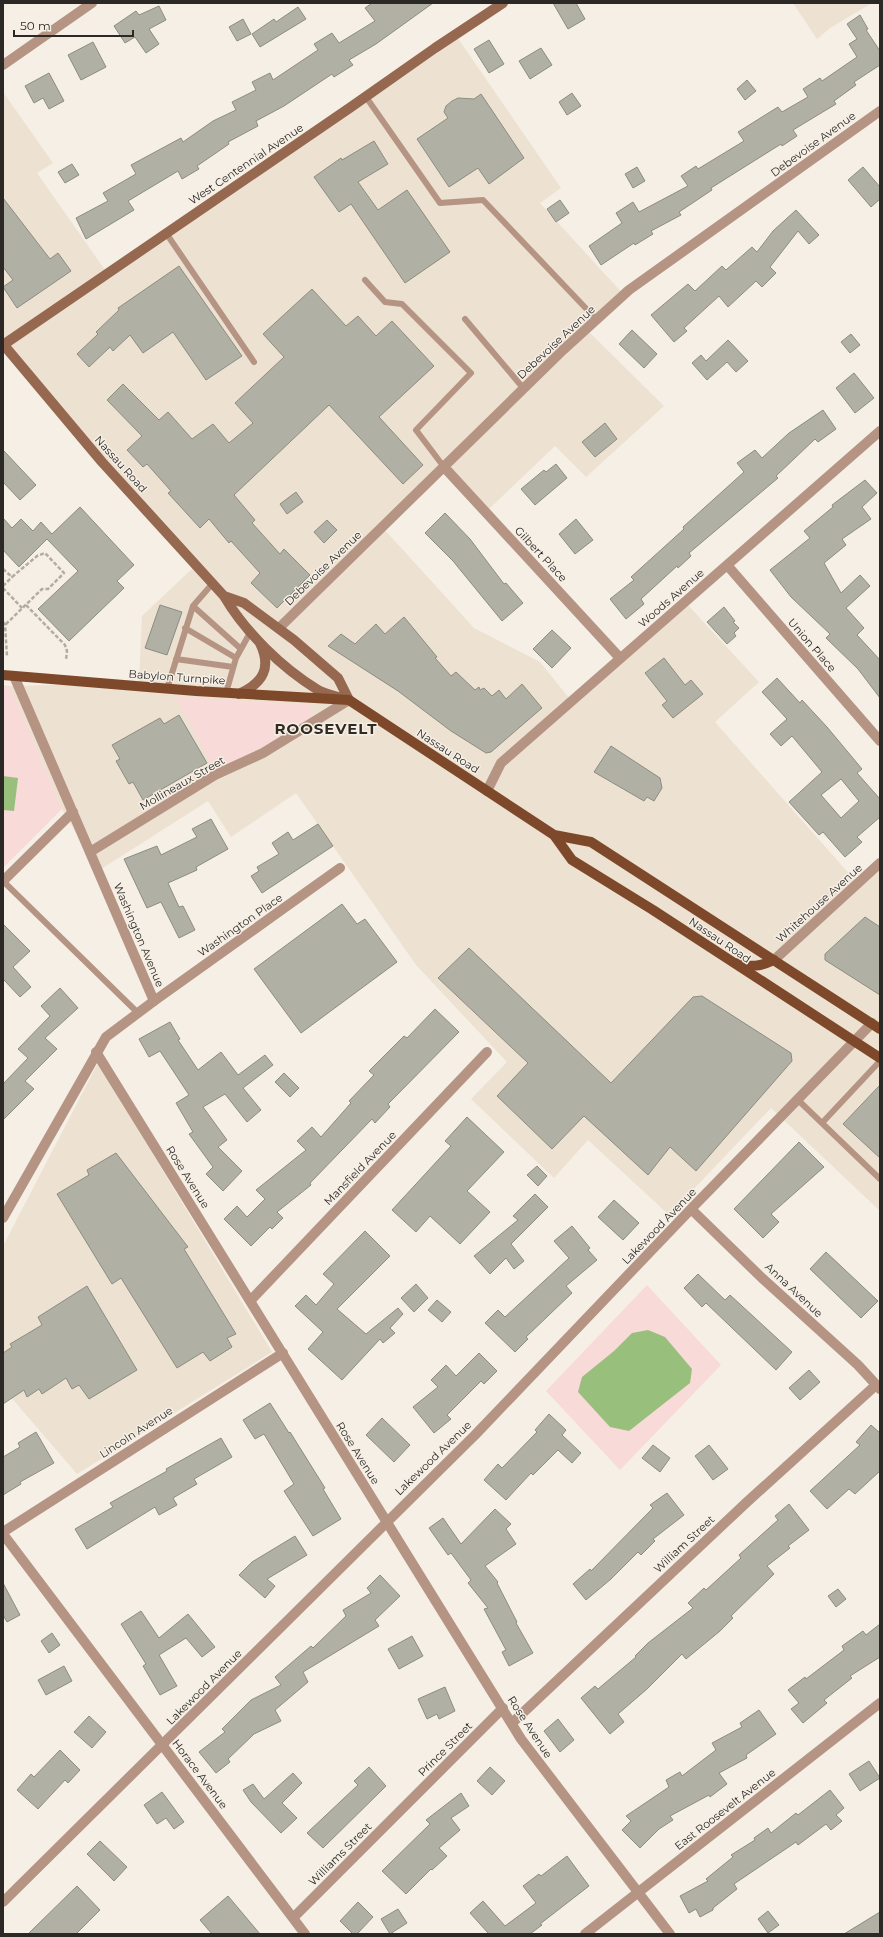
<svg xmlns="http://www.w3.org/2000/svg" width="883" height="1937" font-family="Montserrat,sans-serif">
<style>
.built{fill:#ede1d1}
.green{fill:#f8dad9}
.water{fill:#99bf7c}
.building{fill:#b1b0a5;stroke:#8c8c81;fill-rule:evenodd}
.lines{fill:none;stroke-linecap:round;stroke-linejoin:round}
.path{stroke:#b2aca4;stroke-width:2.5;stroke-dasharray:4 2;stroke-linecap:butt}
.service{stroke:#b59484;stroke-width:6}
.minor{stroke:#b59484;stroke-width:10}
.tertiary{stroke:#b59484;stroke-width:10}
.secondary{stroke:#966850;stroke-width:10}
.primary{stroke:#7e482a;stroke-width:10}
.labels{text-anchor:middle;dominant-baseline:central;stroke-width:3;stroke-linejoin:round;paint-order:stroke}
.street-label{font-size:11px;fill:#2b2825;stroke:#f6efe5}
.district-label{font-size:15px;font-weight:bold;letter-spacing:1px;fill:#2f2a22;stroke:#f6efe5}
</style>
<rect width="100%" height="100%" fill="#f6efe5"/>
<path class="built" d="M 793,3 L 872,3 L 830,28 L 817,39 Z
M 457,37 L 561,188 L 540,203 L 624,295 L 588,331 L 664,406 L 586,477 L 555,446 L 489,509 L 448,467 L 383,528 L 474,628 L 540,662 L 573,703 L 686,603 L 759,682 L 715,722 L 860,886 L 880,867 L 880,1211 L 771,1108 L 669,1215 L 588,1140 L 554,1178 L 471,1099 L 507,1062 L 416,965 L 296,793 L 231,837 L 208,801 L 98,871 L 62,809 L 10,686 L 139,683 L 142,616 L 195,566 L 3,347 L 3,92 L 53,163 L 37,173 L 107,273 Z
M 98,1063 L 272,1352 L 77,1474 L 3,1388 L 3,1246 Z"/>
<path class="green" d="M 3,685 L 10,686 L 62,809 L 3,868 Z
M 175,697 L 310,704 L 312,717 L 217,774 Z
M 647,1285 L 721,1365 L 620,1470 L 546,1391 Z"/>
<path class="water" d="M 3,776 L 18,778 L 14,811 L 3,810 Z
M 648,1330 L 665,1337 L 692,1369 L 690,1383 L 629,1431 L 610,1427 L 578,1392 L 582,1377 L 614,1351 L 632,1333 Z"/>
<path class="building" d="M 372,3 L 433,3 L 376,44 L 349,60 L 353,65 L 334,77 L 332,74 L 284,106 L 256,121 L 258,126 L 228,142 L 229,144 L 197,166 L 199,169 L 182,179 L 178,171 L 128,201 L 134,210 L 86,239 L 76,218 L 108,201 L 103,193 L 136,174 L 131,165 L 181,138 L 183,142 L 213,121 L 236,110 L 232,102 L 256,90 L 252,82 L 270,73 L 273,80 L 318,50 L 314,44 L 332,33 L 339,43 L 375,21 L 365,8 Z
M 553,3 L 576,3 L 585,19 L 568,29 Z
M 159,6 L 166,20 L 149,29 L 159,44 L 146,53 L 135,37 L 125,43 L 114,26 L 136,11 L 139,15 Z
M 298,7 L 306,19 L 260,47 L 252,34 L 274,19 L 276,22 Z
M 860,15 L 868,29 L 866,30 L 880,51 L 880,65 L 854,82 L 856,85 L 834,101 L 836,104 L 793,130 L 797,136 L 782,146 L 781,144 L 711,188 L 712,190 L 679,212 L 681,215 L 651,231 L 653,234 L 635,245 L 634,243 L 601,265 L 589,246 L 622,223 L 616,213 L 633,202 L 639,212 L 688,186 L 681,176 L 696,166 L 698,169 L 744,141 L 738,132 L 778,107 L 782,112 L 808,97 L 803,89 L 820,78 L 822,81 L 857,57 L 849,44 L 857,39 L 847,24 Z
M 243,19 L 251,34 L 237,41 L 229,27 Z
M 489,40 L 504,64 L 489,73 L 474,49 Z
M 93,42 L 106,67 L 81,80 L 68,55 Z
M 541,48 L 552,65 L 530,79 L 519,61 Z
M 49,73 L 64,101 L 49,109 L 43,98 L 34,103 L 25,86 Z
M 747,80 L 756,91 L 745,100 L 737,89 Z
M 572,93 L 581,106 L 567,115 L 559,102 Z
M 481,94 L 524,158 L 489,184 L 478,168 L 449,187 L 417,139 L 448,118 L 444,112 L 446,106 L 452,101 L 458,98 L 474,99 Z
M 374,141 L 388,164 L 358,182 L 378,210 L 407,190 L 450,252 L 405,283 L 351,204 L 339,212 L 314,177 L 341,158 L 342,160 Z
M 72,164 L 79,175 L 65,183 L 58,172 Z
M 637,167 L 645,181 L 633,188 L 625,174 Z
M 863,167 L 880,187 L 880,199 L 871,207 L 848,180 Z
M 3,198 L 50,259 L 58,253 L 71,271 L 17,308 L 3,287 L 13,280 L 3,267 Z
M 560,200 L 569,213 L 556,222 L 547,209 Z
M 796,210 L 819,235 L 809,244 L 798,231 L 770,267 L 776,273 L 762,287 L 756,281 L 728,307 L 719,296 L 684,328 L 687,331 L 674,342 L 651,315 L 688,284 L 695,291 L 722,266 L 726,270 L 752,247 L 757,252 L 773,231 Z
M 179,266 L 242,356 L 206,380 L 173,332 L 143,353 L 130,335 L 113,351 L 110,347 L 89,367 L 77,354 L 98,334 L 96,332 L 119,310 L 118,308 Z
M 312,289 L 346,326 L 358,316 L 376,336 L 392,321 L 434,366 L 379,417 L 423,465 L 403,484 L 329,405 L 234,495 L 255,520 L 252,523 L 280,554 L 284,549 L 310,575 L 277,608 L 251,583 L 260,573 L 231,541 L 229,543 L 209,519 L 200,528 L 168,493 L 171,491 L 147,464 L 143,467 L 127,450 L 142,436 L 107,400 L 123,384 L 159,420 L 168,412 L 192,439 L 213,424 L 229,443 L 253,423 L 235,403 L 284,357 L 263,334 Z
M 632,330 L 657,354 L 644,368 L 619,344 Z
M 851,334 L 860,345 L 850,353 L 841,342 Z
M 728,340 L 748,361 L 736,372 L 727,362 L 707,380 L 692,363 L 701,355 L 706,361 Z
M 854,373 L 874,398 L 855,413 L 836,388 Z
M 823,410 L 836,429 L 818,442 L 815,439 L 776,476 L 778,478 L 689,553 L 691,556 L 678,568 L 677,566 L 641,599 L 644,604 L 626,619 L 610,599 L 634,580 L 631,577 L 684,529 L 683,527 L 744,472 L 737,463 L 755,450 L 762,458 L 789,433 Z
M 605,423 L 617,439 L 595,457 L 582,442 Z
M 3,450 L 36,485 L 20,500 L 3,482 Z
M 556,464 L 567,478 L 535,505 L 521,489 L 544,470 L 546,472 Z
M 865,480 L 877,493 L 862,507 L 871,519 L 842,539 L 846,545 L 824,563 L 841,593 L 860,575 L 870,586 L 846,608 L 864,628 L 857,635 L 880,660 L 880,698 L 858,669 L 826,638 L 830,634 L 791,597 L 770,570 L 810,538 L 804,531 L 833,507 L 832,505 Z
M 296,492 L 303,502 L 287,514 L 280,504 Z
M 80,507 L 134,565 L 117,581 L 124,588 L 69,641 L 38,609 L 78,571 L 47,539 L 19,567 L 3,550 L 3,518 L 12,528 L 21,519 L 33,531 L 41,522 L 52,534 Z
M 445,513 L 470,539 L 504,584 L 506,583 L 523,603 L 502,621 L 453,561 L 425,533 Z
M 576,519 L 593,540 L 575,554 L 559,534 Z
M 327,520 L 337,530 L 324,543 L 314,532 Z
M 160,605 L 182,612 L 167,655 L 145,648 Z
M 724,607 L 735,621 L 733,622 L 739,628 L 734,633 L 736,636 L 727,644 L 707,622 Z
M 404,617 L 437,657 L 435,658 L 451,676 L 456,672 L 475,690 L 479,687 L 480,690 L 484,688 L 492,696 L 499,690 L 506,699 L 522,684 L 542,708 L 491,752 L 486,753 L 451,731 L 398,691 L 328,646 L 341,634 L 355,644 L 376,624 L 385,634 Z
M 552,630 L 571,648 L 552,668 L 533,649 Z
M 664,658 L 685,685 L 691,680 L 703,694 L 673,718 L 662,705 L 667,701 L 645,673 Z
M 777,678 L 800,703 L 802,700 L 827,727 L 862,769 L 857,773 L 880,799 L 880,817 L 857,837 L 862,842 L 845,857 L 823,832 L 819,835 L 789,802 L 822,772 L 792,736 L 781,746 L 770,734 L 787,719 L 762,692 ZM 841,779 L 859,801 L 841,818 L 821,795 Z
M 179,715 L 207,763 L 143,800 L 133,782 L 129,784 L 116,761 L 120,759 L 112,745 L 160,718 L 164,724 Z
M 611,746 L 660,778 L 662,788 L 654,801 L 647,797 L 644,801 L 594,772 Z
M 211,819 L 228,849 L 196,867 L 197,870 L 168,883 L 179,907 L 183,906 L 195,930 L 179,938 L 161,902 L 147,908 L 124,859 L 157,846 L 161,855 L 197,837 L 192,829 Z
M 318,824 L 333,846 L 262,893 L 251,876 L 259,871 L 257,867 L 279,854 L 272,843 L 288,832 L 293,840 Z
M 342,904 L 357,924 L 365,919 L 397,962 L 301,1033 L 254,969 Z
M 865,917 L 880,927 L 880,995 L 825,960 L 825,954 Z
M 3,924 L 30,951 L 13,967 L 31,987 L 20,997 L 3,979 Z
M 469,948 L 611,1083 L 693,997 L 702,996 L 791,1053 L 792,1061 L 696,1171 L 670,1147 L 648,1175 L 584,1116 L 552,1149 L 497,1096 L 528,1063 L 438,978 Z
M 60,988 L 78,1008 L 45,1038 L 57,1049 L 25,1081 L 34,1089 L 3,1120 L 3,1084 L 28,1058 L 18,1049 L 50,1016 L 41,1006 Z
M 435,1009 L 459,1032 L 388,1104 L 390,1107 L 375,1123 L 372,1119 L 310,1183 L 311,1185 L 277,1212 L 283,1218 L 272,1229 L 270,1227 L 251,1246 L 224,1219 L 237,1206 L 247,1217 L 265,1199 L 256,1190 L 306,1150 L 297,1141 L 312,1127 L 321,1137 L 351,1103 L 349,1101 L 374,1075 L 369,1071 L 404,1036 L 407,1038 Z
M 170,1022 L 180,1039 L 178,1040 L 198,1070 L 221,1052 L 238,1075 L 265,1055 L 273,1065 L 243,1088 L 261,1110 L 247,1122 L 225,1094 L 203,1107 L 227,1140 L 218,1147 L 242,1171 L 223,1191 L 206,1174 L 213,1167 L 189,1134 L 193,1132 L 176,1103 L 189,1095 L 160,1051 L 149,1057 L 139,1039 Z
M 284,1073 L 299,1088 L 290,1097 L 275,1082 Z
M 880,1085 L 880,1158 L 843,1124 Z
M 467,1117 L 504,1152 L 467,1191 L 490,1212 L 460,1244 L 430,1216 L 416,1232 L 392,1210 L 451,1146 L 445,1141 Z
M 799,1142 L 824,1167 L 771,1214 L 779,1222 L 763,1238 L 734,1209 Z
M 116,1153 L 188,1247 L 184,1249 L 236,1334 L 227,1338 L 232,1347 L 210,1361 L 203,1352 L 177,1368 L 121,1278 L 112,1284 L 57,1194 L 89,1175 L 87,1170 Z
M 537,1166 L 547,1176 L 538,1186 L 527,1175 Z
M 535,1194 L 548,1207 L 511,1244 L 524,1261 L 514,1269 L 506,1258 L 490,1274 L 474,1256 L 518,1220 L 513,1216 Z
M 614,1200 L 639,1223 L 623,1240 L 598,1217 Z
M 572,1226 L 590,1248 L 588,1250 L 597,1260 L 566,1286 L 572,1293 L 526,1337 L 528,1339 L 515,1352 L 485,1323 L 498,1310 L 505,1317 L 569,1258 L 554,1241 Z
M 365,1231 L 390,1256 L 337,1309 L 366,1334 L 398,1308 L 403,1314 L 390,1328 L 395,1333 L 383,1343 L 380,1339 L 342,1380 L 308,1349 L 323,1332 L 295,1306 L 306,1295 L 316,1305 L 334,1284 L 323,1274 Z
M 826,1252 L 878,1301 L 861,1318 L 810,1269 Z
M 698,1274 L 725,1300 L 730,1295 L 792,1352 L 776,1370 L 706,1303 L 702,1307 L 684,1288 Z
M 416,1284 L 428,1298 L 414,1312 L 401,1298 Z
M 87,1286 L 137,1370 L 89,1399 L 79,1385 L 72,1389 L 66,1378 L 42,1394 L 39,1389 L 27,1397 L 24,1390 L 3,1404 L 3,1353 L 12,1347 L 10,1344 L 42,1325 L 38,1317 Z
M 437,1300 L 451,1312 L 442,1322 L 428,1310 Z
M 479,1353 L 497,1371 L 484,1384 L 481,1381 L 447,1415 L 451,1419 L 434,1433 L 413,1407 L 438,1387 L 431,1380 L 446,1365 L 456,1376 Z
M 809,1370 L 820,1382 L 800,1400 L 789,1388 Z
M 270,1403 L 289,1433 L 290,1432 L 325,1488 L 323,1489 L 341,1519 L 313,1536 L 284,1491 L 294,1484 L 264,1434 L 255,1439 L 243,1420 Z
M 549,1414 L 566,1430 L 562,1435 L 581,1453 L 572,1463 L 558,1450 L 533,1475 L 531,1473 L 506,1500 L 484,1480 L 498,1464 L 502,1468 L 537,1432 L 535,1430 Z
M 382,1418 L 410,1445 L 394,1462 L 366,1435 Z
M 871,1425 L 880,1433 L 880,1471 L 855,1494 L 849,1489 L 827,1509 L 810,1491 L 860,1445 L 856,1442 Z
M 36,1432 L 54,1463 L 20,1482 L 21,1484 L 3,1495 L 3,1457 L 20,1447 L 18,1443 Z
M 221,1438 L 232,1457 L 194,1479 L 197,1484 L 173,1498 L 177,1505 L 159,1515 L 155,1507 L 87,1549 L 75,1529 L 113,1507 L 110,1503 L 167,1471 L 166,1469 Z
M 653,1445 L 670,1458 L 660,1472 L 642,1458 Z
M 709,1445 L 728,1469 L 713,1480 L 695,1456 Z
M 667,1493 L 684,1515 L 653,1539 L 655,1541 L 641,1555 L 638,1552 L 611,1579 L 586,1600 L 573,1584 L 590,1569 L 591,1571 L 653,1508 L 650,1505 Z
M 789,1504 L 809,1530 L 788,1546 L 790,1548 L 767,1566 L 774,1574 L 731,1616 L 733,1618 L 720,1631 L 686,1659 L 682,1654 L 647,1689 L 618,1714 L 624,1722 L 610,1734 L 581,1698 L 595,1686 L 598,1689 L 636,1657 L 635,1656 L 648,1643 L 693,1608 L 688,1603 L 704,1588 L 706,1590 L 741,1558 L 739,1555 L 778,1520 L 775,1516 Z
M 495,1509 L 511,1524 L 506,1529 L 516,1544 L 485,1566 L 498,1582 L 497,1583 L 517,1622 L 516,1623 L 533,1653 L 509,1666 L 502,1652 L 506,1650 L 484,1609 L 488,1608 L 468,1583 L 471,1580 L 451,1553 L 448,1555 L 429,1528 L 443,1518 L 461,1544 Z
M 295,1536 L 307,1555 L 267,1579 L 275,1586 L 265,1598 L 239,1575 L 252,1562 Z
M 380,1575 L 400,1596 L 375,1620 L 379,1626 L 303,1672 L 308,1682 L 275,1710 L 281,1721 L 254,1734 L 228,1759 L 230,1762 L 216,1773 L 199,1752 L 225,1732 L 222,1729 L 251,1700 L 281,1685 L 275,1677 L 311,1646 L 313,1648 L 346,1616 L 343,1610 L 371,1593 L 367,1588 Z
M 3,1583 L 20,1615 L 7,1622 L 3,1615 Z
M 838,1589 L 846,1599 L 836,1607 L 828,1596 Z
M 141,1611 L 159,1638 L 188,1614 L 215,1647 L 202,1657 L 186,1638 L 159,1655 L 177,1686 L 160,1695 L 143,1666 L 146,1664 L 121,1624 Z
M 880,1624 L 880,1657 L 850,1676 L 852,1678 L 824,1700 L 827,1703 L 803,1723 L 791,1709 L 799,1703 L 788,1690 L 805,1677 L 806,1679 L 844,1650 L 842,1646 L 863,1631 L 866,1635 Z
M 52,1633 L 60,1645 L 49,1653 L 41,1641 Z
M 412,1636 L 423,1656 L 399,1669 L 388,1649 Z
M 64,1666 L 72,1681 L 46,1695 L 38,1680 Z
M 445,1687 L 455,1711 L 439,1719 L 437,1714 L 427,1719 L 418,1699 Z
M 759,1710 L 776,1734 L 746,1755 L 747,1758 L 719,1773 L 727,1784 L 710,1797 L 709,1795 L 670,1816 L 673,1820 L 659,1829 L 640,1848 L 622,1830 L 631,1821 L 626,1816 L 669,1787 L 666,1780 L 680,1772 L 682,1776 L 716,1750 L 712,1743 L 742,1727 L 740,1723 Z
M 89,1716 L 106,1732 L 92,1748 L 74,1732 Z
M 558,1719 L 574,1740 L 560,1752 L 544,1731 Z
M 60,1750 L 80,1770 L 68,1783 L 65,1780 L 38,1809 L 17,1790 L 31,1774 L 34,1777 Z
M 869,1761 L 880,1778 L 860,1791 L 849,1774 Z
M 369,1767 L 386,1786 L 323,1848 L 307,1833 L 358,1785 L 354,1781 Z
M 490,1767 L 505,1781 L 492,1795 L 477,1781 Z
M 293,1773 L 302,1783 L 282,1803 L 297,1818 L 281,1833 L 251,1802 L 243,1790 L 253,1784 L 264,1799 Z
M 830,1790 L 844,1808 L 836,1815 L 842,1821 L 831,1830 L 826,1824 L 798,1845 L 796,1842 L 734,1884 L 737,1889 L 713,1908 L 713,1910 L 700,1917 L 696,1909 L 689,1913 L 680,1896 L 708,1881 L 706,1879 L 733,1857 L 731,1855 L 755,1840 L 754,1838 L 768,1828 L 771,1833 L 796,1813 L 798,1815 Z
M 162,1792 L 184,1822 L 174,1829 L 166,1818 L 157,1824 L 144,1805 Z
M 461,1793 L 469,1806 L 451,1818 L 460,1830 L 439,1848 L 447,1856 L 432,1870 L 431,1869 L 406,1894 L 382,1871 L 430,1824 L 426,1820 Z
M 100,1841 L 127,1867 L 114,1881 L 87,1854 Z
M 567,1856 L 589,1886 L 540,1924 L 542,1925 L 530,1934 L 489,1934 L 470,1913 L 483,1901 L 505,1926 L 536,1903 L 523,1886 L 539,1874 L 541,1876 Z
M 77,1886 L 100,1910 L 76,1934 L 28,1934 Z
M 228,1896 L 260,1934 L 212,1934 L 200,1920 Z
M 358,1902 L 373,1917 L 357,1934 L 353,1934 L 340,1921 Z
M 398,1909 L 407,1923 L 390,1934 L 381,1919 Z
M 768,1911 L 779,1925 L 768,1933 L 758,1919 Z
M 880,1912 L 880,1934 L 844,1934 Z"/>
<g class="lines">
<path class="path" d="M 3,569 L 12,577 L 37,556 L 45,553 L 64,573 L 48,589 L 42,589 L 5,625
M 3,586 L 12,577
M 3,588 L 22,608
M 26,605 L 65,645 L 67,651 L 66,660
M 3,622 L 5,625 L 7,656"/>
<path class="service" d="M 366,97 L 440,203 L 483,200 L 596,319
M 166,233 L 254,362
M 365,280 L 385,302 L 402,304 L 471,373 L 416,430 L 444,467
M 465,319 L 524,389
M 213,583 L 193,606 L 241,649
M 185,628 L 236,658
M 176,659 L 233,667
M 167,689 L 193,606
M 226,693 L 236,658 L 251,631
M 3,881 L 138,1013
M 798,1100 L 880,1179
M 822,1123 L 880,1061"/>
<path class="minor" d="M 3,65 L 92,3
M 444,467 L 620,658
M 727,565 L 880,741
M 279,628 L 563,350 L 629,290 L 880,111
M 487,791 L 501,763 L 880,431
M 90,852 L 215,775 L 263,753 L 349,700
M 3,881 L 73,812
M 774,960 L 880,863
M 154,1001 L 340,868
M 96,1052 L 521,1739 L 670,1934
M 691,1209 L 762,1278 L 858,1365 L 880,1389
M 251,1300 L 487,1052
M 3,1532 L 283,1353
M 3,1534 L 305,1934
M 512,1723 L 747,1502 L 876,1385
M 3,1902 L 475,1435 L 691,1209 L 872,1023
M 293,1918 L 503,1708
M 585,1934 L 880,1703"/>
<path class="tertiary" d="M 3,1218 L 106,1037 L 154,1001 L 14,676"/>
<path class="secondary" d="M 3,344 L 102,462 L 224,596 C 245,632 282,668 318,690 C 324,694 334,695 341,698
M 3,345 L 351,107 L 435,48 L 503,3
M 224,596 L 244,603 L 294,640 L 338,678 L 349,700
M 239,694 C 263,683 272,668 260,643"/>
<path class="primary" d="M 3,675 L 196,691 L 349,700 L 554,835 L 572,860 L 653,910 L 880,1058
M 554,835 L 591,842 L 880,1029
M 736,963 C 752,967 759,967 774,960"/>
</g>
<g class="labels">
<g class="street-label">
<text transform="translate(813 144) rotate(-36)">Debevoise Avenue</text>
<text transform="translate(246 164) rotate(-34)">West Centennial Avenue</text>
<text transform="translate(556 342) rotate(-43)">Debevoise Avenue</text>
<text transform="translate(121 464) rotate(48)">Nassau Road</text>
<text transform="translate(541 554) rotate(47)">Gilbert Place</text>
<text transform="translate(323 568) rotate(-44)">Debevoise Avenue</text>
<text transform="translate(671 598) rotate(-41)">Woods Avenue</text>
<text transform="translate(812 645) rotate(49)">Union Place</text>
<text transform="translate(177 677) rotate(4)">Babylon Turnpike</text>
<text transform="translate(448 751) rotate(33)">Nassau Road</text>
<text transform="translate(182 783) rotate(-30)">Mollineaux Street</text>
<text transform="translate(819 903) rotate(-42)">Whitehouse Avenue</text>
<text transform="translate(240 925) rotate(-35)">Washington Place</text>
<text transform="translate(139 935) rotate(67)">Washington Avenue</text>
<text transform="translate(720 940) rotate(34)">Nassau Road</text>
<text transform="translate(360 1168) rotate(-46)">Mansfield Avenue</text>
<text transform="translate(188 1177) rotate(58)">Rose Avenue</text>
<text transform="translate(659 1226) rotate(-46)">Lakewood Avenue</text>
<text transform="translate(794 1290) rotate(43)">Anna Avenue</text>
<text transform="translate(136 1432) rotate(-33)">Lincoln Avenue</text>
<text transform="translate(358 1453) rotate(58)">Rose Avenue</text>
<text transform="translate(433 1458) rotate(-44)">Lakewood Avenue</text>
<text transform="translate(684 1544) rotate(-43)">William Street</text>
<text transform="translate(204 1687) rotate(-45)">Lakewood Avenue</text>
<text transform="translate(530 1727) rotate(57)">Rose Avenue</text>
<text transform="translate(445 1749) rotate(-45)">Prince Street</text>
<text transform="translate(200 1774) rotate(53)">Horace Avenue</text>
<text transform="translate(725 1809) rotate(-38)">East Roosevelt Avenue</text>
<text transform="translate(340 1854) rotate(-45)">Williams Street</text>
</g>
<g class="district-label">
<text x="326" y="728">ROOSEVELT</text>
</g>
</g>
<rect width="883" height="1937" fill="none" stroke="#2b2825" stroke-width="8"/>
<path d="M14 30v6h119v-6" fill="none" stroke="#2b2825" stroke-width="2"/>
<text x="20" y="30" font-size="12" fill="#2b2825" stroke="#f6efe5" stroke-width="3" paint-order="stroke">50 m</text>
</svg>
